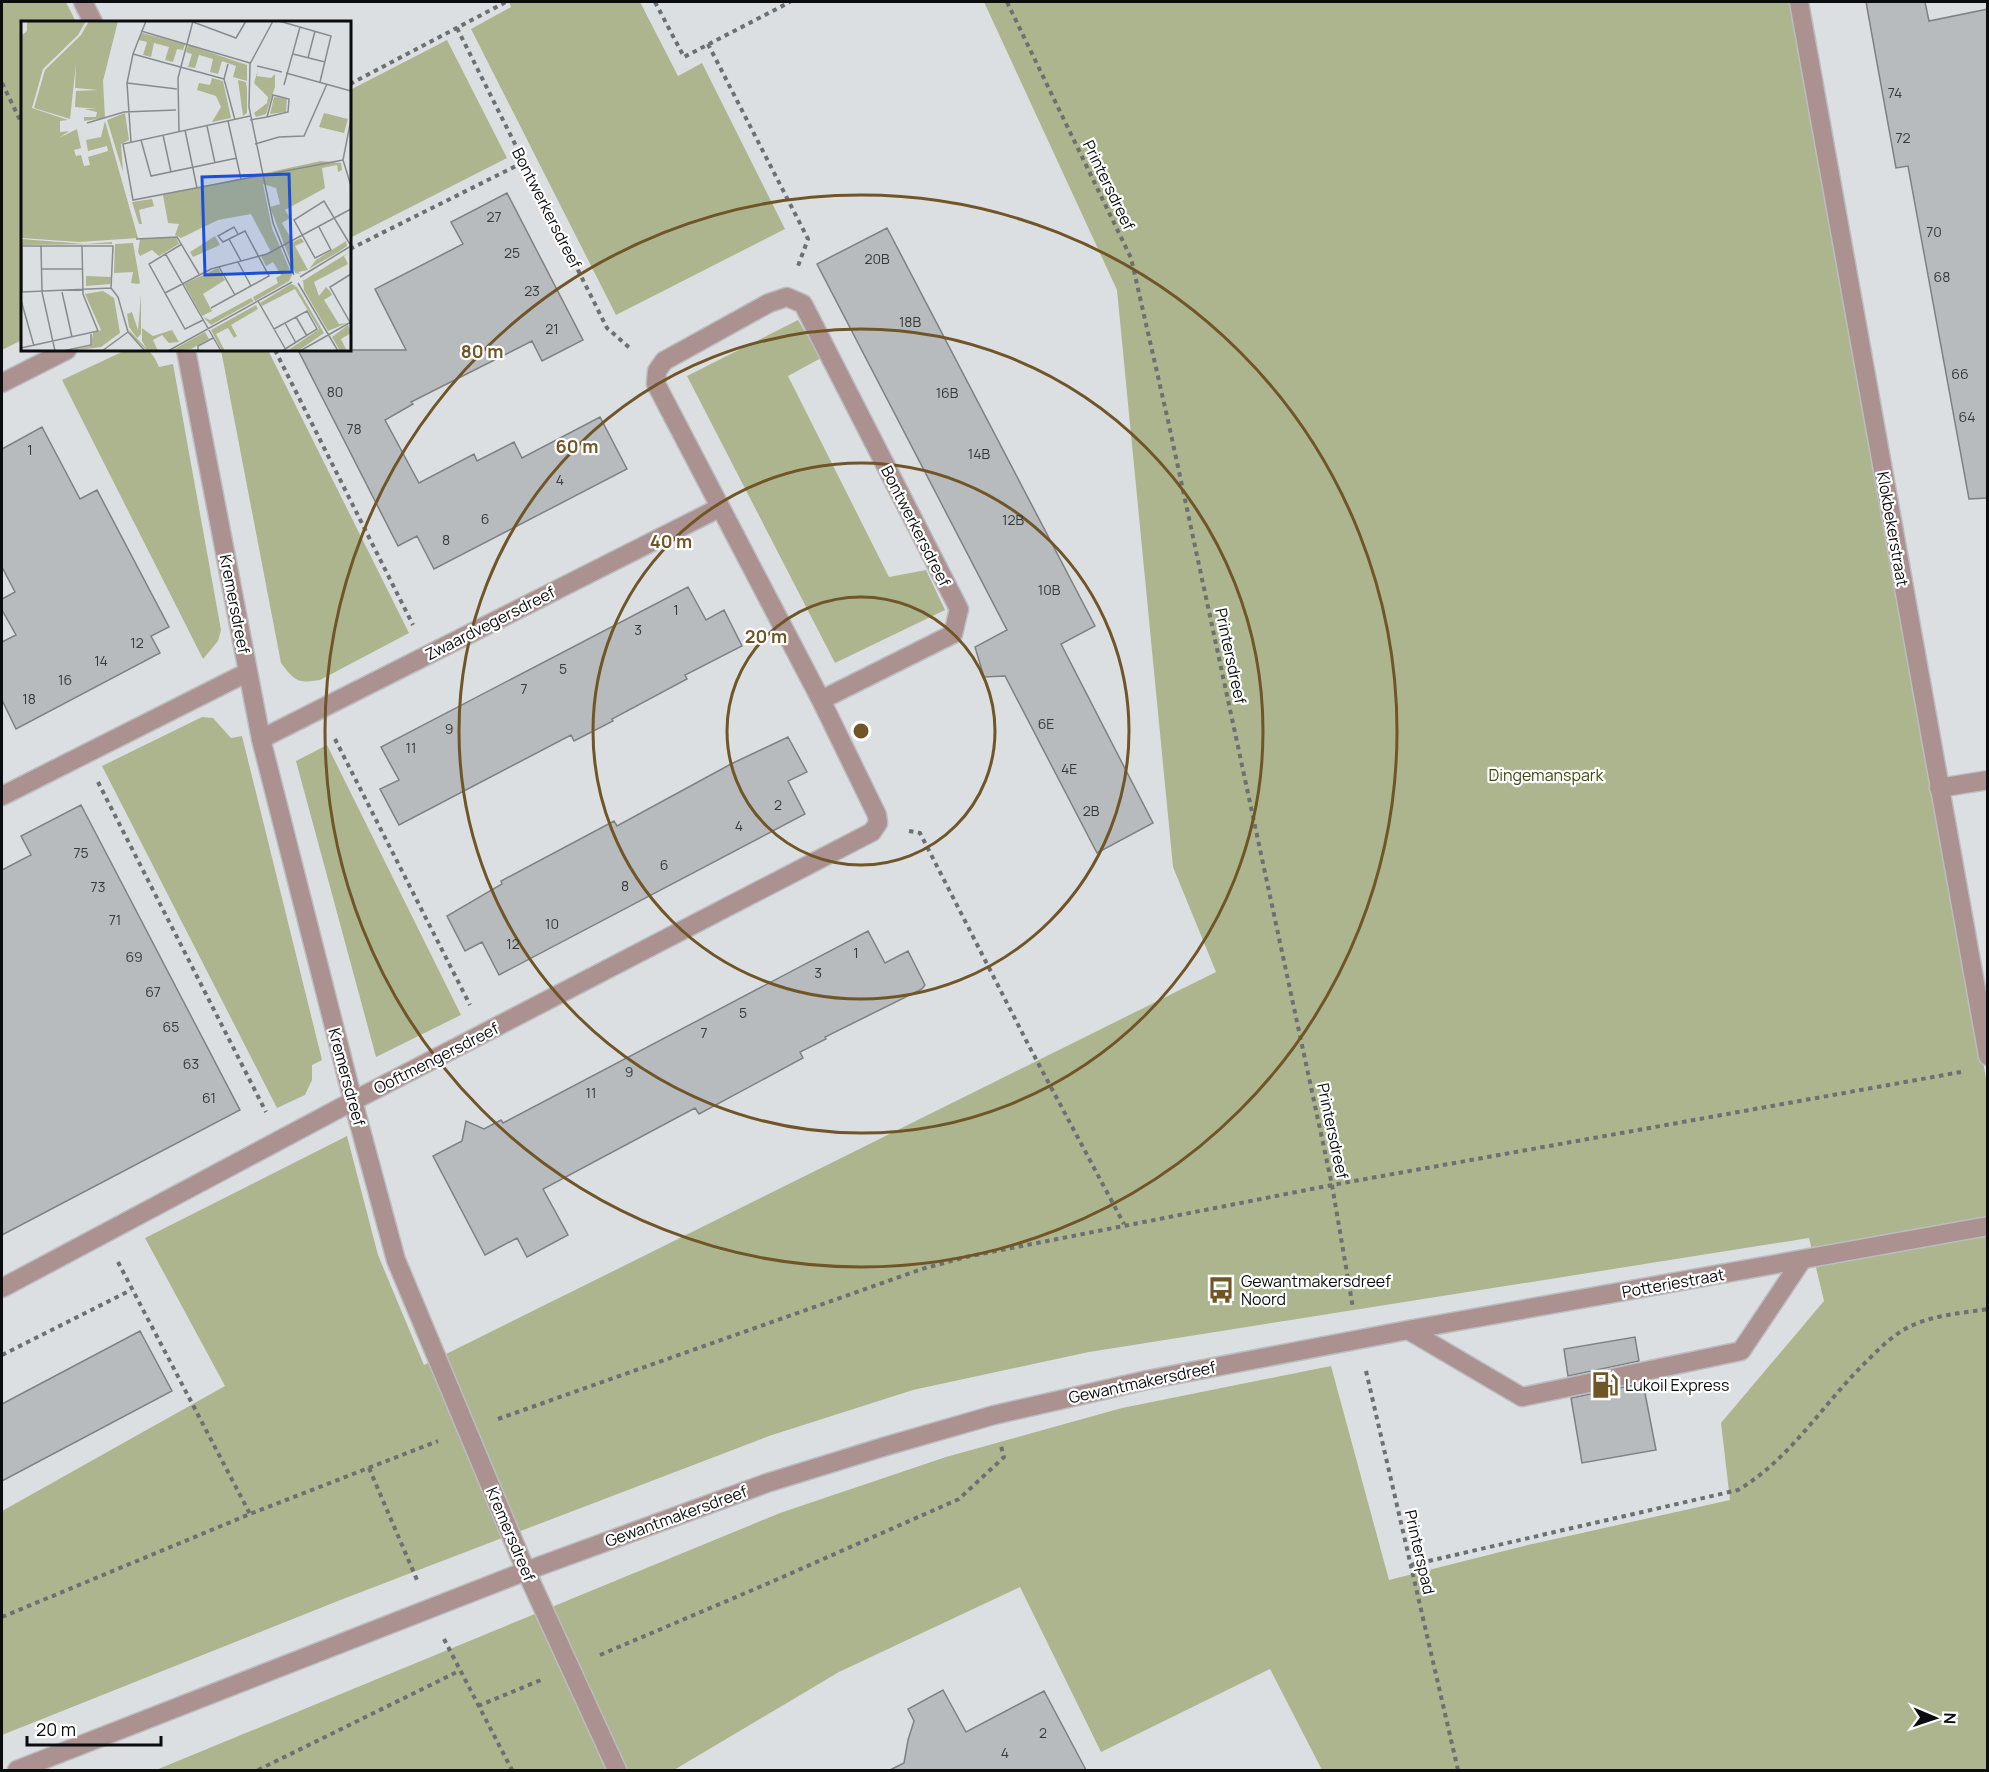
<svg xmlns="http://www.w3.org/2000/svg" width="1989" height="1772" font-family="Manrope,sans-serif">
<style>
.green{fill:#adb58f}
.building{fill:#b7bbbe;stroke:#7e8183;stroke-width:1.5}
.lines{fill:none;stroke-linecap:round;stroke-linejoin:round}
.minor-casing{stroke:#bbbdc0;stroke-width:21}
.path{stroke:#6d6f71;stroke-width:4;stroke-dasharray:4.5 4.5;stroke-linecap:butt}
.minor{stroke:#ab918f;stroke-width:18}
.ring{fill:none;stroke:#705527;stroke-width:3}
.labels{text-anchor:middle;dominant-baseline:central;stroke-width:4.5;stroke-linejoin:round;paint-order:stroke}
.number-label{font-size:14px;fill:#363839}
.street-label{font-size:16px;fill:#0b0c0d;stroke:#fff}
.park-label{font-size:16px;fill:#3f470c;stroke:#fff}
.poi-label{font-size:16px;fill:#0b0c0d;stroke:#fff;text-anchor:start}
.inset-road{fill:none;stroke:#888b8d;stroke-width:1.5}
.view{fill:#1d4ed8;fill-opacity:0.15;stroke:#1d4ed8;stroke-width:3}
.inset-edge{fill:none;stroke:#0b0c0d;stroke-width:3}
.centre{fill:#705527;stroke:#fff;stroke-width:3}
.ring-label{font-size:18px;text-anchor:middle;font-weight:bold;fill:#705527;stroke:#fff;stroke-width:4.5;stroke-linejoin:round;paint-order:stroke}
</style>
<rect width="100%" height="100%" fill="#dcdfe2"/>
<path class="green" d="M 2,2 L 66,2 L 76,22 L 22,22 L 22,340 L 2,350 Z
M 509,2 L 640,2 L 678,76 L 702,63 L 785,229 L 616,315 L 471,29 L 511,7 Z
M 984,2 L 1794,2 L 1987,1084 L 1987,1770 L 1322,1770 L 1270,1669 L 1101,1752 L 1020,1587 L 839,1672 L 674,1770 L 156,1770 L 780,1513 L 946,1457 L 1122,1408 L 1331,1366 L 1389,1580 L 1528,1545 L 1730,1500 L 1721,1423 L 1824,1301 L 1809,1238 L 1089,1352 L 913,1390 L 769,1436 L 343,1599 L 2,1735 L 2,1511 L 225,1386 L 145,1238 L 347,1136 L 378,1255 L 424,1365 L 1216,972 L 1173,867 L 1117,290 Z
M 447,40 L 507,158 L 350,238 L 350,90 Z
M 798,320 L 821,358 L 788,376 L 889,577 L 926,570 L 945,610 L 835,663 L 687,376 Z
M 126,350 C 147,350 150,346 159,367 L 173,364 L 221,630 L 218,641 L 203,659 L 62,380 Z
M 221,350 L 268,350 L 409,633 L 320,680 C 297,684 294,680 281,663 Z
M 202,717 L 213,718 L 231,738 L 242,736 L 322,1060 L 312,1065 L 312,1080 L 305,1095 L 277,1108 L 102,766 Z
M 327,745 L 461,1015 L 376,1057 L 296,761 Z"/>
<path class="building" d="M 1866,2 L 1925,2 L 1929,21 L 1988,9 L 1988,498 L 1969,499 L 1908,166 L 1896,168 Z
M 507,193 L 583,340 L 542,361 L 532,341 L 411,402 L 413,404 L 385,420 L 419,483 L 474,454 L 477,461 L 514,442 L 522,458 L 600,417 L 627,469 L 434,569 L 417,536 L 398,546 L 298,350 L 406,350 L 375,289 L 463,244 L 451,222 Z
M 887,228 L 1095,626 L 1061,644 L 1153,823 L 1097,853 L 1005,676 L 984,677 L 975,647 L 1007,630 L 817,264 Z
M 42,427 L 80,499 L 97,490 L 169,627 L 151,636 L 160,653 L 16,729 L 2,700 L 2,642 L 16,635 L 2,610 L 2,599 L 15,592 L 2,567 L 2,449 Z
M 688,587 L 706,620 L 724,610 L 742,646 L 685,675 L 687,679 L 612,719 L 613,721 L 574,741 L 571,735 L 399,825 L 380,789 L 399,780 L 381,747 Z
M 788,737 L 807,772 L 788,781 L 805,814 L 499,975 L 482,942 L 465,951 L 447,916 L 502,884 L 501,881 L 614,821 L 617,826 L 731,764 Z
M 81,805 L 240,1110 L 2,1235 L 2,870 L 31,855 L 21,836 Z
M 868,931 L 885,963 L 908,951 L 925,985 L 922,989 L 825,1037 L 826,1039 L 800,1052 L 803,1058 L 699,1114 L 695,1108 L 543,1189 L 568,1235 L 527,1257 L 517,1238 L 485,1255 L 433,1156 L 462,1141 L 466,1121 L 484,1129 L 501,1120 L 503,1123 Z
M 140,1331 L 172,1391 L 2,1481 L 2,1404 Z
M 1635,1337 L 1639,1361 L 1568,1376 L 1564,1349 Z
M 1643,1383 L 1656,1450 L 1582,1463 L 1571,1398 Z
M 943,1690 L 966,1732 L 1044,1691 L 1086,1770 L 890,1770 L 904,1763 L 908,1740 L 914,1721 L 908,1709 Z"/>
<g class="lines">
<defs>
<path id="minor" d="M 83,2 L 93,22
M 1799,2 L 1988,1056
M 186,350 L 261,739 L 353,1101 L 396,1260 L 526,1571 L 617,1770
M 2,383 L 67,350
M 261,739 L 719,508
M 1939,788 L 1988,780
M 2,796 L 248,672
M 2,1288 L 353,1101 L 872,832 L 878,823 L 877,815 L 821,700 L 656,384 L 657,371 L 664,361 L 769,303 L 787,297 L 803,304 L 959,609 L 953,634 L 821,700
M 1408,1330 L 1522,1397 L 1741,1351 L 1802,1260
M 17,1770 L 526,1571 L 767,1483 L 883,1447 L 994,1415 L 1147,1380 L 1408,1330 L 1988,1226"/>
</defs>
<use href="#minor" class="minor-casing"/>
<path class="path" d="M 655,2 L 684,57 L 790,2
M 1007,2 L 1131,258 L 1169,425 L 1332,1185 L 1353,1308
M 457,28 L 607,328 L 632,350
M 708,44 L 808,239 L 798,266
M 2,83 L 22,124
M 350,84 L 506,2
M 350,249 L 524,162
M 275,350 L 413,625
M 335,739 L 470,1005
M 98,782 L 266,1112
M 909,831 L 920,833 L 1029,1046 L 1124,1224
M 118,1262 L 250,1514
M 2,1355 L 131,1290
M 1366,1371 L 1458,1770
M 498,1419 L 922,1269 L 966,1257 L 1332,1185 L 1961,1072
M 369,1468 L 417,1580
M 1411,1565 L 1738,1490 C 1792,1458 1823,1403 1868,1360 C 1881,1347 1894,1334 1911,1326 C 1934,1315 1962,1313 1988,1309
M 2,1617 L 250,1514 L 438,1441
M 444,1639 L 512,1770
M 600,1655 L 769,1583 L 959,1499 L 1004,1457 L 1001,1446
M 478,1706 L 541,1680
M 258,1770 L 459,1671"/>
<use href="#minor" class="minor"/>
</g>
<g class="ring">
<circle cx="861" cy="731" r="134"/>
<circle cx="861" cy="731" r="268"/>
<circle cx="861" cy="731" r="402"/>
<circle cx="861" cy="731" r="536"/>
</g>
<defs>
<symbol id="bus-bare" viewBox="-9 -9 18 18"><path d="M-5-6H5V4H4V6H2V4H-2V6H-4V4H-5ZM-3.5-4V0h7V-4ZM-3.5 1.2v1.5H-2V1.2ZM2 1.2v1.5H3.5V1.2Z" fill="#705527" stroke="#fff" stroke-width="2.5" paint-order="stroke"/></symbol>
<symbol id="fuel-bare" viewBox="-9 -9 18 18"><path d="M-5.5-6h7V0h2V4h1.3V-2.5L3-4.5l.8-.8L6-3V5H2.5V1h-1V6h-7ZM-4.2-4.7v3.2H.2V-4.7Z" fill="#705527" stroke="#fff" stroke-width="2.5" paint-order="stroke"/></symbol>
</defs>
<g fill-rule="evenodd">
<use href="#bus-bare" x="1202" y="1271" width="38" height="38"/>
<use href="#fuel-bare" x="1586" y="1366" width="38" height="38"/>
</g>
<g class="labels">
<g class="number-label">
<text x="1895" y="92">74</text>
<text x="1903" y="137">72</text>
<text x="494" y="216">27</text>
<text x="1934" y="231">70</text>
<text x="512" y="252">25</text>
<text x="877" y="258">20B</text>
<text x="1942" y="276">68</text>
<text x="532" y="290">23</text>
<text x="910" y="321">18B</text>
<text x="552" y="328">21</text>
<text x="1960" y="373">66</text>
<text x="335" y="391">80</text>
<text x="947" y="392">16B</text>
<text x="1967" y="416">64</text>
<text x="354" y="428">78</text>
<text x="30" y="449">1</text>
<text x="979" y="453">14B</text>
<text x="560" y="479">4</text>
<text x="485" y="518">6</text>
<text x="1013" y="519">12B</text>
<text x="446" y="539">8</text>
<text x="1049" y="589">10B</text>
<text x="676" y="609">1</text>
<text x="638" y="629">3</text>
<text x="137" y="642">12</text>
<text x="101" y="660">14</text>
<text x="563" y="668">5</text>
<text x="65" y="679">16</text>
<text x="524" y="688">7</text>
<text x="29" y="698">18</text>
<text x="1046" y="723">6E</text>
<text x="449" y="728">9</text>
<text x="411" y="747">11</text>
<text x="1069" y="768">4E</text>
<text x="778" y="804">2</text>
<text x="1091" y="810">2B</text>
<text x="739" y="825">4</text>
<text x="81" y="852">75</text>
<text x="664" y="864">6</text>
<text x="625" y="885">8</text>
<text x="98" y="886">73</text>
<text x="115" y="919">71</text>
<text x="552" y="923">10</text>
<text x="513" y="943">12</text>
<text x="856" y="952">1</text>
<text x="134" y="956">69</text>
<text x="818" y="972">3</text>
<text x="153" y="991">67</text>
<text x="743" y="1012">5</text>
<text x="171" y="1026">65</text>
<text x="704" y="1032">7</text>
<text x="191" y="1063">63</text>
<text x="629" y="1071">9</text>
<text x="591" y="1092">11</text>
<text x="209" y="1097">61</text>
<text x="1043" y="1732">2</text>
<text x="1005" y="1752">4</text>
</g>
<g class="street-label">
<text transform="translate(1109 185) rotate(64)">Printersdreef</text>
<text transform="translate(547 208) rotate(63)">Bontwerkersdreef</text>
<text transform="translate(916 526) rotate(63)">Bontwerkersdreef</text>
<text transform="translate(1893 529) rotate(80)">Klokbekerstraat</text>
<text transform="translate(235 604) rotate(79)">Kremersdreef</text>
<text transform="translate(490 623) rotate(-27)">Zwaardvegersdreef</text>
<text transform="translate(1231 656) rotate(78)">Printersdreef</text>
<text transform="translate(436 1058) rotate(-27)">Ooftmengersdreef</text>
<text transform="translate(347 1077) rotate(75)">Kremersdreef</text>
<text transform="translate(1333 1131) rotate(78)">Printersdreef</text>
<text transform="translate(1673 1283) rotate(-10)">Potteriestraat</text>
<text transform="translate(1142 1382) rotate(-12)">Gewantmakersdreef</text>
<text transform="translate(676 1516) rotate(-20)">Gewantmakersdreef</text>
<text transform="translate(511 1534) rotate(67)">Kremersdreef</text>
<text transform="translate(1420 1552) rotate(77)">Printerspad</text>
</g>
<g class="park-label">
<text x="1546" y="775">Dingemanspark</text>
</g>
<g class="poi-label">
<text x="1241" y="1281">Gewantmakersdreef<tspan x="1241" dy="18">Noord</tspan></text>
<text x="1625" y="1385">Lukoil Express</text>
</g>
</g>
<g transform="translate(21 21)">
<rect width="330" height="330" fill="#dcdfe2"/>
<path d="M 6,0 L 65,0 L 57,14 L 22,48 L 11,87 L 47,99 L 39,100 L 39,111 L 48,110 L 38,117 L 56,108 L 60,127 L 53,129 L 55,135 L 60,134 L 63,145 L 69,144 L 67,136 L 87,130 L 86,125 L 67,130 L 65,119 L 80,116 L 84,100 L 117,217 L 58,221 L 0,217 L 0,15 L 6,10 ZM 68,0 L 97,0 L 82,60 L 84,97 L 63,100 L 63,96 L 75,96 L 76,91 L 63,88 L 76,88 L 54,86 L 55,70 L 77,69 L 54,67 L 55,43 L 49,98 L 13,87 L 24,49 L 60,14 ZM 121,12 L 164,23 L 162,29 L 156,28 L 152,41 L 144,39 L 148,26 L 133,22 L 130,36 L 122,34 L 126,21 L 118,19 ZM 167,24 L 226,44 L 226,60 L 212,56 L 215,45 L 201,40 L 197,53 L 189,51 L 192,38 L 178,34 L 174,47 L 167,46 L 171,33 L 165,31 ZM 237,49 L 236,55 L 250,57 L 254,53 L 254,66 L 245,93 L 235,96 L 233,92 L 246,82 L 247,76 L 233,62 ZM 191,57 L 202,60 L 210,97 L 191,101 L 200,86 L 195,75 L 176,69 L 178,62 L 189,64 ZM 217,59 L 225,61 L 226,68 L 226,92 L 222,95 ZM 253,76 L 266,77 L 265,91 L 249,93 ZM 104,92 L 108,119 L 100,123 L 102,151 L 86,99 ZM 303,92 L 327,98 L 323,112 L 298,106 ZM 300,140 L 320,142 L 321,149 L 317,151 L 316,144 L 301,147 L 304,167 L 264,189 L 269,197 L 261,202 L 272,221 L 280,217 L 283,221 L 274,225 L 287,249 L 277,251 L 280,253 L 274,252 L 249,186 L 259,183 L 255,167 L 242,163 L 251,207 L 271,254 L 268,260 L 234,280 L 232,276 L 257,262 L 255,257 L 260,254 L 252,241 L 245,245 L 240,235 L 250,231 L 230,193 L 197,199 L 160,217 L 154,214 L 158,203 L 147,202 L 142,174 ZM 131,178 L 133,185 L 118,189 L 121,203 L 118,203 L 111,181 ZM 194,215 L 199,224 L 172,236 L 169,231 ZM 155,216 L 158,223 L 138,235 L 131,229 L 119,235 L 117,231 L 119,218 ZM 0,218 L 64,223 L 91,221 L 91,223 L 0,224 ZM 325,220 L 326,225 L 319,230 L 288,248 L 295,239 ZM 112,222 L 119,262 L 117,263 L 110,262 L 112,251 L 93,252 L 94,223 ZM 330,230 L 323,235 L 327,243 L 293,261 L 298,275 L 305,266 L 309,270 L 311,274 L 303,279 L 318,303 L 326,302 L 307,310 L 283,269 L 282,259 L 280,261 ZM 197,247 L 204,259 L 182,273 L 191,290 L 181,295 L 163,263 ZM 65,255 L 90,256 L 89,263 L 65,265 ZM 270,263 L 276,265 L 272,265 L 276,266 L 303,312 L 277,330 L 266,330 L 298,308 L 274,268 L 241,285 L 239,282 ZM 82,270 L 93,277 L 99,312 L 80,326 L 48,330 L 70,325 L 72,312 L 80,309 L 64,273 ZM 120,273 L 120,313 L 116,317 L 108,306 L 106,293 L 111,291 L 117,309 ZM 230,277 L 233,280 L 190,304 L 182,296 L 189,299 ZM 235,284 L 237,288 L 210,304 L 216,315 L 213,317 L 207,307 L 195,313 L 204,330 L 201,330 L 190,309 ZM 327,304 L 330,312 L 320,318 L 326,330 L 319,330 L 311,316 ZM 121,307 L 132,315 L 151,309 L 158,321 L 148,322 L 141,314 L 132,319 L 137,330 L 126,330 L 110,314 L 107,308 L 126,328 L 121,320 ZM 184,311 L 188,318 L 170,328 L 150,330 Z" fill="#adb58f"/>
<path class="inset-road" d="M 252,0 L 229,43 L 228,86 L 252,202 L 273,254M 258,0 L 310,15 L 299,61M 172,1 L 215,17 L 225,0M 120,10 L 229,42M 112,33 L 203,58M 272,33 L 304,41M 287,37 L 294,10M 207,43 L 203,58 L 214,99M 236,45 L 261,51M 265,52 L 330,70M 106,62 L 156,68M 263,64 L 279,6M 229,95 L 102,123 L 112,179 L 322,139M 330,98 L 322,139 L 330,165M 229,99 L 246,96 L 267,91 L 268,78 L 252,74 L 246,96M 207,100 L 220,158M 66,102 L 103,91 L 155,89M 186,105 L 194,142M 164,109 L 176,167M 158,111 L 157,57 L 172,0M 142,114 L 150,151M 120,119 L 130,155 L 216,137M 110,121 L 106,62 L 112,33 L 125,0M 234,123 L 258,116 L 283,115 L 306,63M 298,206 L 310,229 L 294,237 L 273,199 L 303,180 L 330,225M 115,218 L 156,216 L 178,253M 208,218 L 220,240M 161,223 L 128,243 L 164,308 L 182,299M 0,225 L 92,225 L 90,267M 1,225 L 1,271 L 90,267 L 97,276 L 107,311 L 124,330M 20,225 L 21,271 L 34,330M 144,232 L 200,330M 217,241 L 230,265M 198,246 L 214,274M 21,248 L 62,248M 330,253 L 309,266 L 330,303M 279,256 L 330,225M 277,262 L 317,330M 41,271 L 51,316M 144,272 L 190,248 L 246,233 L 330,188M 0,279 L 13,325M 237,280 L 265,329M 190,287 L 248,255 L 224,210 L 202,221 L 197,215 L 213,206 L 217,213M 275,296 L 286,315M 264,302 L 275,322M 253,308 L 286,290 L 296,308 L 261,330M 0,327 L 77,310 L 62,273 L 61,225M 42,330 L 70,324 L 70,311M 81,330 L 107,311M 147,330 L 271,261M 177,330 L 177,325 L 192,317M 279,330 L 330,301"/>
<path class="view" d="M 268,153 L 271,251 L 184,254 L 181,156 Z"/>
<rect width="330" height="330" class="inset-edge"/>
</g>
<circle cx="861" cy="731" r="9" class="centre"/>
<g class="ring-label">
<text x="482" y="358">80 m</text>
<text x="577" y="453">60 m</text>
<text x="671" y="548">40 m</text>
<text x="766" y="643">20 m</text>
</g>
<rect width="1989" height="1772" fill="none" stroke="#0b0c0d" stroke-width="6"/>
<g transform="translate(1935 1718) rotate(92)" stroke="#ffffff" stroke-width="4.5" paint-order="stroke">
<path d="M0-4.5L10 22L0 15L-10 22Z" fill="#0b0c0d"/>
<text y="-9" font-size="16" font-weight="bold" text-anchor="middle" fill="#0b0c0d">N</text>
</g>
<path d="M27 1736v9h134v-9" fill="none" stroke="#0b0c0d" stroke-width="3"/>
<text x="36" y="1736" font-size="18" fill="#0b0c0d" stroke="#ffffff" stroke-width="4.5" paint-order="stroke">20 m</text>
</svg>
